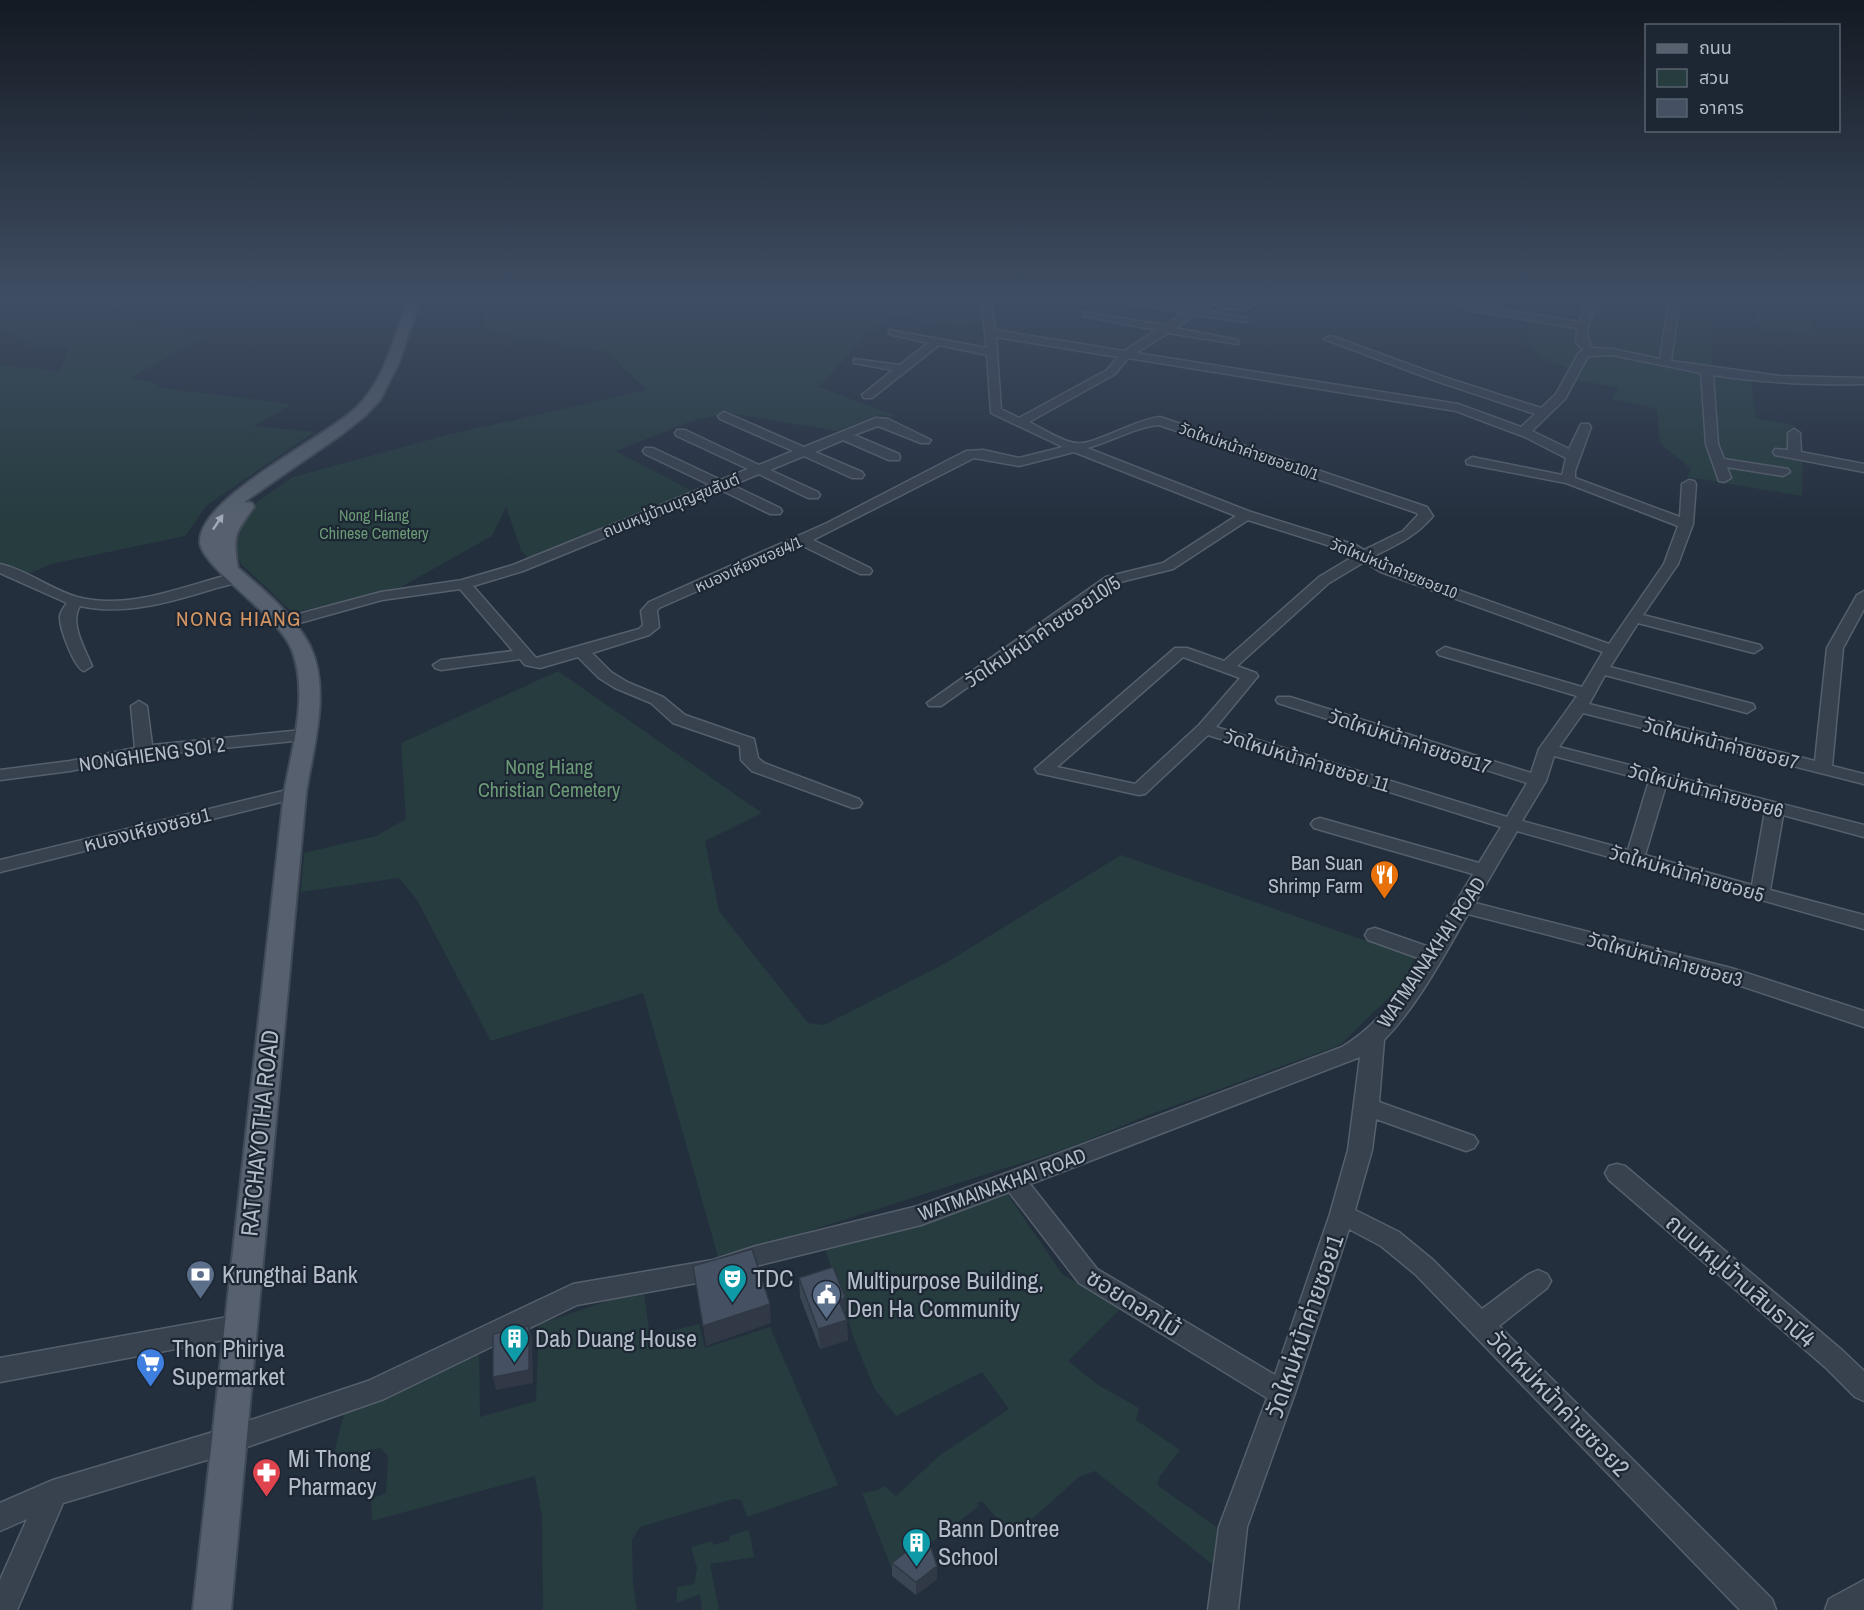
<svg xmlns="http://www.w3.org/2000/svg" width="1864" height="1610" font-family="'Archivo Narrow','Noto Sans Thai',sans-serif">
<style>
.green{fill:#263c3f}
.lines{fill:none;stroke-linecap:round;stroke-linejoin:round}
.minor-casing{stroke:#565f6c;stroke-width:3}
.major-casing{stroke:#414a57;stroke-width:4}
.minor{fill:#38414e;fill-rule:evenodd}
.major{fill:#56606e;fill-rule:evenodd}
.wall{fill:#3b4654}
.shaded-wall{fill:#303945}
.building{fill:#455162;stroke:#303945;stroke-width:1.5}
.oneway{fill:#a1aab7}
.labels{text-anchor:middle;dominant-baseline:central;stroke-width:4.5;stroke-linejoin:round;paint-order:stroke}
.far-street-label{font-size:16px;fill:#b4bcc9;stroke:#1d2633}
.far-park-label{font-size:16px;fill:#6b9a76;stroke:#1d2633}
.street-label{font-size:20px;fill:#b4bcc9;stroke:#1d2633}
.park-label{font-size:20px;fill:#6b9a76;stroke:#1d2633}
.poi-label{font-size:20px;fill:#b4bcc9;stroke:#1d2633;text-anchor:end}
.neighbourhood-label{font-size:21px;letter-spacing:1.5px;fill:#d59563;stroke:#1d2633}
.near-street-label{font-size:24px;fill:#b4bcc9;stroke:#1d2633}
.near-poi-label{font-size:24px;fill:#b4bcc9;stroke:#1d2633;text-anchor:start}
</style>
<rect width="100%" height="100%" fill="#242f3e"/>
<path class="green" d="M 0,295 L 145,295 L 108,312 L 132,322 L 207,335 L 130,378 L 149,381 L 162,388 L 292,404 L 255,426 L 314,432 L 206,506 L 185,536 L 51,564 L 22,577 L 0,568 L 0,365 L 59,371 L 68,354 L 67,348 L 58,345 L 28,345 L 20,336 L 0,332 Z
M 510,295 L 832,295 L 842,305 L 860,308 L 891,295 L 985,295 L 989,322 L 960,327 L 892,316 L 869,332 L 819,387 L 899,417 L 880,415 L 837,431 L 729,413 L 692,421 L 616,451 L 698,494 L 532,562 L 521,550 L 506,507 L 492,536 L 401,587 L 293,613 L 241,564 L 234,546 L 238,528 L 253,505 L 293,477 L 451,434 L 647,390 L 608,352 L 487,332 L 484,313 Z
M 1595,295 L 1675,295 L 1674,304 L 1712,309 L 1712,372 L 1750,376 L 1756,418 L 1795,425 L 1794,459 L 1803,461 L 1802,496 L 1687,477 L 1691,469 L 1660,443 L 1657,409 L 1611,399 L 1619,388 L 1570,379 L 1570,369 L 1539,356 L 1526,342 L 1530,333 L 1526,318 L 1584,326 Z
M 1753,295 L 1806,295 L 1815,336 L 1760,329 L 1753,305 Z
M 558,671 L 762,813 L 705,841 L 719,911 L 808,1023 L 824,1025 L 944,964 L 1121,855 L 1415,958 L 1402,985 L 1340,1045 L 1146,1116 L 1071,1147 L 719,1260 L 643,993 L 491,1041 L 417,900 L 399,878 L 301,892 L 304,853 L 376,836 L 406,819 L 401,743 Z
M 1004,1189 L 1063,1275 L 1122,1307 L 1068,1361 L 1098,1385 L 1139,1408 L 1136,1420 L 1180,1450 L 1160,1476 L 1157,1485 L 1225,1533 L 1217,1568 L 1095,1471 L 1079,1477 L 1022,1528 L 1011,1535 L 982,1501 L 977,1503 L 979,1506 L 893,1572 L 862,1493 L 875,1491 L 884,1486 L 896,1496 L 939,1456 L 1009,1409 L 982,1372 L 896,1416 L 874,1388 L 854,1339 L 824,1245 Z
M 644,1293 L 650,1336 L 699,1324 L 705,1348 L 770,1327 L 838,1485 L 747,1517 L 741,1500 L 733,1499 L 640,1527 L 632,1540 L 633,1584 L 637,1610 L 543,1610 L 542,1517 L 535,1476 L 372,1521 L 371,1499 L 386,1493 L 388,1456 L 380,1448 L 333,1458 L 344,1414 L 375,1404 L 387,1391 L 479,1348 L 480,1417 L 536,1401 L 539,1324 L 607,1301 Z
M 749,1530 L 754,1557 L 710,1564 L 719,1610 L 702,1610 L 700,1594 L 677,1603 L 677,1587 L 694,1584 L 697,1568 L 691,1547 L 712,1541 L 713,1545 L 730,1540 L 729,1536 Z"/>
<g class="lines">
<defs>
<path id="minor" d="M 980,295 L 990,295 L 995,330 L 1124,351 L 1156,330 L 1083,316 L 1083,312 L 1164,325 L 1185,313 L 1105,298 L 1100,295 L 1120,295 L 1193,308 L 1213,295 L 1225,295 L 1204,310 L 1247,318 L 1247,322 L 1196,315 L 1176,328 L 1238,340 L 1238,344 L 1168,333 L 1136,353 L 1458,404 L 1521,427 L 1535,414 L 1436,381 L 1324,339 L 1330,336 L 1334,337 L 1444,377 L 1541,408 L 1556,394 L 1578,354 L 1583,350 L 1576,342 L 1577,328 L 1468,310 L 1455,301 L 1459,295 L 1469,295 L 1466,300 L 1475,305 L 1579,322 L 1588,300 L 1576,297 L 1575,295 L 1598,296 L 1599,298 C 1593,314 1580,333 1593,348 L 1612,349 L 1660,359 L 1670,295 L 1680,295 L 1671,361 L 1780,376 L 1864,378 L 1864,384 C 1813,385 1763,383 1713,375 L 1718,444 L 1724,459 L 1788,469 L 1790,472 L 1783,476 L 1727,467 L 1731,478 L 1724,482 L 1719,481 L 1706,444 L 1701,373 L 1612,355 L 1588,356 L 1565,399 L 1532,431 L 1569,449 L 1581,424 L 1589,424 L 1591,427 L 1575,471 L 1575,478 L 1680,517 L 1682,484 L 1689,480 L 1694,481 L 1696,484 L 1693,524 L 1678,564 L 1643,615 L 1760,645 L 1762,648 L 1754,653 L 1638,623 L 1610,667 L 1753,704 L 1755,708 L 1747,713 L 1605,675 L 1589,704 L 1815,761 L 1827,648 L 1857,595 L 1864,591 L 1864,609 L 1843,648 L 1832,766 L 1864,774 L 1864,784 L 1583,713 L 1559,747 L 1864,825 L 1864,837 L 1783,815 L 1770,890 L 1864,915 L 1864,929 L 1517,831 L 1475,903 L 1731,968 L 1864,1011 L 1864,1027 L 1726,981 L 1468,914 C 1443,957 1418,1005 1384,1040 L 1379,1102 L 1474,1136 L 1478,1142 L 1474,1148 L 1466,1151 L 1376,1119 L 1372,1150 L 1355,1210 L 1399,1232 L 1433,1260 L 1482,1309 L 1529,1274 L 1538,1270 L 1547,1274 L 1551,1281 L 1547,1288 L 1499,1326 L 1772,1599 L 1776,1610 L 1740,1610 L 1415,1274 L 1381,1246 L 1349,1229 L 1295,1393 L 1247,1527 L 1238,1610 L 1208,1610 L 1219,1527 L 1267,1398 L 1079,1283 L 1009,1192 L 921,1225 L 756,1266 L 713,1280 L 577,1305 L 384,1399 L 230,1453 L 63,1503 L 17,1610 L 0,1610 L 0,1580 L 27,1519 L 0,1531 L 0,1503 L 53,1480 L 230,1427 L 368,1381 L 573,1284 L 713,1260 L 756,1246 L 918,1206 L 1342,1047 C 1382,1022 1395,997 1421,959 L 1368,940 L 1365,935 L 1368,930 L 1375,928 L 1429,947 L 1473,874 L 1314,828 L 1311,824 L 1314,820 L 1320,818 L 1479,863 L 1501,827 L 1208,735 L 1145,794 L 1139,795 L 1038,773 L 1035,769 L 1175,648 L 1187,648 L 1224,661 L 1319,577 L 1354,556 L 1346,551 L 1248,520 L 1173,569 L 1116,583 L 941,706 L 929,706 L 927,703 L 1106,577 L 1163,563 L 1236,516 L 1074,452 L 1019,466 L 974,458 L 813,540 L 870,568 L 872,571 L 870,574 L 860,574 L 801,545 L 659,608 L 657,611 L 659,627 L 649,635 L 592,653 L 611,672 L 627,682 L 663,697 L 685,715 L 754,739 L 758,758 L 764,763 L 859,799 L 862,803 L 859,807 L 853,808 L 752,771 L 741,760 L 740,746 L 673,723 L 651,703 L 615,688 L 599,678 L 578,657 L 540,668 L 525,665 L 520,659 L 441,670 L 435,668 L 433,665 L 441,660 L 513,651 L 460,589 L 382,600 L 285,627 L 277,622 L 280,619 L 381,592 L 462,580 L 513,565 L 710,485 L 645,454 L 643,451 L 645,448 L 653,448 L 721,480 L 748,469 L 677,436 L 675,433 L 677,430 L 685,430 L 759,465 L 793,451 L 720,419 L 718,416 L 724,412 L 804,447 L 876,418 L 888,419 L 931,440 L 929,443 L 921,443 L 878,426 L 854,435 L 899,454 L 900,457 L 899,460 L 889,460 L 843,440 L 815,452 L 862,472 L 864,475 L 862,478 L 852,478 L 804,456 L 770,470 L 818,492 L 820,495 L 818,498 L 808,498 L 759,474 L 732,485 L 780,508 L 782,511 L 780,514 L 770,514 L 721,490 L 523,571 L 473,586 L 536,658 L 639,629 L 643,625 L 641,611 L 649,602 L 827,523 L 966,451 L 983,450 L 1019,458 L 1063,447 L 991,413 L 987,355 L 939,345 L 872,398 L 864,398 L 862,395 L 893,370 L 854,363 L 854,359 L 900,365 L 928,343 L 889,334 L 889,330 L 987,348 ZM 996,337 L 1118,357 L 1107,370 L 1019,418 L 1001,409 ZM 1128,358 L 1456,411 L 1525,437 L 1566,458 L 1562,475 L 1472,457 L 1466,461 L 1467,464 L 1566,483 L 1678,526 L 1664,564 L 1609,644 L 1391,566 L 1374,556 C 1398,544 1415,537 1433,516 L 1427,507 L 1160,417 C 1136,419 1093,446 1076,443 C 1063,442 1041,428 1029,422 L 1115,374 ZM 1159,425 L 1417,513 L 1418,515 L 1403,531 L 1364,550 L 1356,545 L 1251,512 L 1087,448 C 1111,442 1135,427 1159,425 ZM 1364,562 L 1381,572 L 1603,652 L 1582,687 L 1445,647 L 1437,652 L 1439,655 L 1577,696 L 1539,749 L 1531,773 L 1290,697 L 1278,697 L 1276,700 L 1278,703 L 1527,783 L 1507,817 L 1216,727 L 1258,676 L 1256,673 L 1237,666 L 1329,583 ZM 1183,657 L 1240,678 L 1199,725 L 1135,784 L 1057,767 ZM 1554,756 L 1649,781 L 1628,850 L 1522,821 L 1546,781 ZM 1666,785 L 1765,811 L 1752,885 L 1645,855 ZM 1360,1057 L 1348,1150 L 1330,1214 L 1275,1375 L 1097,1269 L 1030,1184 Z
M 1255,295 L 1266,295 L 1246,310 L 1221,308 L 1216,305 L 1221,302 L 1240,305 Z
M 1794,429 L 1800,433 L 1801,452 L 1864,464 L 1864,472 L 1775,455 L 1773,452 L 1775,449 L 1788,450 L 1788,433 Z
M 0,564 C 27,570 50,589 77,597 C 130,611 185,585 236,573 L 243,577 C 237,584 223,586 213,589 C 171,602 124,616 80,606 C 69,623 85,649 92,666 L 84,671 C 74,668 59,627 60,616 C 61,611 64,607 67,603 L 0,573 Z
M 139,701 L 147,706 L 152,745 L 303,730 L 309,731 L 311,735 L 309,739 L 303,740 L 144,756 L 70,771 L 0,780 L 0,770 L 70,761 L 135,748 L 131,706 Z
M 295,788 L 301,789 L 304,793 L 301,797 L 0,872 L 0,860 Z
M 1617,1164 L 1625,1166 L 1843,1351 L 1864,1371 L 1864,1401 L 1855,1397 L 1825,1367 L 1609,1180 L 1605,1173 L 1609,1166 Z
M 239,1315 L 248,1318 L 252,1326 L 248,1334 L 239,1337 L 0,1382 L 0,1358 Z
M 1864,1580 L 1864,1610 L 1825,1610 L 1829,1599 Z"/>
<path id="major" d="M 410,295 L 422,295 L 399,362 L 380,400 L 365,416 L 342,434 L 244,502 L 252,503 L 254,507 C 236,532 232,535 238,568 C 264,590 294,615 310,646 C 331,690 313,748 306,793 L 231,1610 L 193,1610 L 284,793 C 292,748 309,695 292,650 C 279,615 199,566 200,541 C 201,496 324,439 356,408 C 387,378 395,333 410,295 Z"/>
</defs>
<use href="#minor" class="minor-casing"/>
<use href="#major" class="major-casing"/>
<use href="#minor" class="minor"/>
<use href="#major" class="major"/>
</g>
<path class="wall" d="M 799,1278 L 846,1317 L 848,1340 L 820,1349 L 800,1297 Z
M 892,1563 L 937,1579 L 916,1595 L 892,1576 Z"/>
<path class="shaded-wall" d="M 845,1297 L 846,1317 L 840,1321 L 839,1301 Z
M 770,1304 L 771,1323 L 706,1346 L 703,1326 Z
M 847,1320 L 848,1340 L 820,1349 L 818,1329 Z
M 529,1326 L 532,1339 L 533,1383 L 496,1390 L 493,1377 Z
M 937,1566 L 937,1579 L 916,1595 L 916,1582 Z"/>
<path class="building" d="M 752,1249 L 770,1304 L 703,1326 L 693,1266 Z
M 833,1267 L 845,1297 L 839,1301 L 847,1320 L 818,1329 L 799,1278 Z
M 529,1326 L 529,1370 L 493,1377 L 493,1334 Z
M 921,1540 L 931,1548 L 937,1566 L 916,1582 L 892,1563 Z"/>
<defs><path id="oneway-solid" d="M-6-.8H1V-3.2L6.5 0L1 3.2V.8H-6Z" transform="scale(1.5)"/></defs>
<use class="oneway" href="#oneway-solid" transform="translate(218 522) rotate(-56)"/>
<linearGradient id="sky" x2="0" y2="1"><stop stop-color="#141a22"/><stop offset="0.57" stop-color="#3f4d63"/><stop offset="1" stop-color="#3f4d63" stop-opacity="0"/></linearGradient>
<rect width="1864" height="520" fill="url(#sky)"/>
<defs>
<symbol id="restaurant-pin" viewBox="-11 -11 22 30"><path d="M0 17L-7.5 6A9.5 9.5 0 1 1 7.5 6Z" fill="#e8710a" stroke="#1d2633"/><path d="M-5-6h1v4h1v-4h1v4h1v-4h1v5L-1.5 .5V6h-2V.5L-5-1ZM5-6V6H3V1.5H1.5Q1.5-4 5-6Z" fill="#fff"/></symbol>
<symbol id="bank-pin" viewBox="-11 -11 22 30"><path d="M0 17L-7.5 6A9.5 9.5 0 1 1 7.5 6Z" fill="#5c6f8a" stroke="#1d2633"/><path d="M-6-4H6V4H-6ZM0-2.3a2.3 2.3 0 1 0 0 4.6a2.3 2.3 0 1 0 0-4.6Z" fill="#fff"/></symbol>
<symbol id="theatre-pin" viewBox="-11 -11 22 30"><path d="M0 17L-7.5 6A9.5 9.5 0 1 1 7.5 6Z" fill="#0f9aa8" stroke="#1d2633"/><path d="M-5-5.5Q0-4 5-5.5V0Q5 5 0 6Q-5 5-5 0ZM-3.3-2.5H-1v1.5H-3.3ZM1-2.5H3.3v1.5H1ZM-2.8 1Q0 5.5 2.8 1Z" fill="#fff"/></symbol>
<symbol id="civic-pin" viewBox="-11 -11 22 30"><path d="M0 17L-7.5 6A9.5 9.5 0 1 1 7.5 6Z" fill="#5c6f8a" stroke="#1d2633"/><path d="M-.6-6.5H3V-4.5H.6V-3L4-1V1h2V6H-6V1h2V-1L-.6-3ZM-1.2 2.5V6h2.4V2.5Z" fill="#fff"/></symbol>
<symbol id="building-pin" viewBox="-11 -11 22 30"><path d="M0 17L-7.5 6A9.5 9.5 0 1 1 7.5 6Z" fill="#0f9aa8" stroke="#1d2633"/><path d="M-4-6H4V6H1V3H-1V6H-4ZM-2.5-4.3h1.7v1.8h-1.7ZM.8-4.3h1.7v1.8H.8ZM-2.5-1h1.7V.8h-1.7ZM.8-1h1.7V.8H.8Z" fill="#fff"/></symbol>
<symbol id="supermarket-pin" viewBox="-11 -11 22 30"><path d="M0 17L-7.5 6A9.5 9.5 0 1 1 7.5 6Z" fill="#3f7fe0" stroke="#1d2633"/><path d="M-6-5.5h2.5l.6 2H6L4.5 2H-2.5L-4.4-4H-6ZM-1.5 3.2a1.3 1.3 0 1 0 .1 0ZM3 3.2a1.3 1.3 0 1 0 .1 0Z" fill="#fff"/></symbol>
<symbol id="pharmacy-pin" viewBox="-11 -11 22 30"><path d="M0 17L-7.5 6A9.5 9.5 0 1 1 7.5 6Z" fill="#e0444e" stroke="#1d2633"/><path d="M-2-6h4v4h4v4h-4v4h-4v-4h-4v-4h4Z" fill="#fff"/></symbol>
</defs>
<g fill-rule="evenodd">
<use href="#restaurant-pin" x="1368" y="858" width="33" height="45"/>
<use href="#bank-pin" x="184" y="1258" width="33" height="45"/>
<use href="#theatre-pin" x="716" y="1262" width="33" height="45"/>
<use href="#civic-pin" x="810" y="1278" width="33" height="45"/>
<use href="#building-pin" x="498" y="1322" width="33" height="45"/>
<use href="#supermarket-pin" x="134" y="1346" width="33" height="45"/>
<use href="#pharmacy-pin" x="250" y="1456" width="33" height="45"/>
<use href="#building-pin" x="900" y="1526" width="33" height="45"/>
</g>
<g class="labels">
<g class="far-street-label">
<text transform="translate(1249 451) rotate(19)">วัดใหม่หน้าค่ายซอย10/1</text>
<text transform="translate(671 505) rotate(-22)">ถนนหมู่บ้านบุญสุขสันต์</text>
<text transform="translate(748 564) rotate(-24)">หนองเหียงซอย4/1</text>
<text transform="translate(1394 568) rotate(22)">วัดใหม่หน้าค่ายซอย10</text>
</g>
<g class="far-park-label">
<text x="374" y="515">Nong Hiang<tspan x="374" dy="18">Chinese Cemetery</tspan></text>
</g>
<g class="street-label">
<text transform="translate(1042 631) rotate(-34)">วัดใหม่หน้าค่ายซอย10/5</text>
<text transform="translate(1410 741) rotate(18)">วัดใหม่หน้าค่ายซอย17</text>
<text transform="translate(1721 743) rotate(14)">วัดใหม่หน้าค่ายซอย7</text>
<text transform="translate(152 754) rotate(-8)">NONGHIENG SOI 2</text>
<text transform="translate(1307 760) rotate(17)">วัดใหม่หน้าค่ายซอย 11</text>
<text transform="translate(1706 790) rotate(15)">วัดใหม่หน้าค่ายซอย6</text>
<text transform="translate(147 829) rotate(-14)">หนองเหียงซอย1</text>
<text transform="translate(1687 873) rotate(16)">วัดใหม่หน้าค่ายซอย5</text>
<text transform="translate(1431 952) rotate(-56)">WATMAINAKHAI ROAD</text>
<text transform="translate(1665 959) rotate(15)">วัดใหม่หน้าค่ายซอย3</text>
<text transform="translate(1002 1184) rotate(-20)">WATMAINAKHAI ROAD</text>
</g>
<g class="park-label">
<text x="549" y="766">Nong Hiang<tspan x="549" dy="23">Christian Cemetery</tspan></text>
</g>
<g class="poi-label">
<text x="1363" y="862">Ban Suan<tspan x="1363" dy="23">Shrimp Farm</tspan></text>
</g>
<g class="neighbourhood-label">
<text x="239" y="618">NONG HIANG</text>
</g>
<g class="near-street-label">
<text transform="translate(259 1133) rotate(-84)">RATCHAYOTHA ROAD</text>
<text transform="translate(1741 1280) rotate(41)">ถนนหมู่บ้านสินธานี4</text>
<text transform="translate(1134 1302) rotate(32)">ซอยดอกไม้</text>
<text transform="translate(1304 1326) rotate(-71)">วัดใหม่หน้าค่ายซอย1</text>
<text transform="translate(1559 1403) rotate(46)">วัดใหม่หน้าค่ายซอย2</text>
</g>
<g class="near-poi-label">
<text x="222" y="1274">Krungthai Bank</text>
<text x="753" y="1278">TDC</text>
<text x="847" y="1280">Multipurpose Building,<tspan x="847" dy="28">Den Ha Community</tspan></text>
<text x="535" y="1338">Dab Duang House</text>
<text x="172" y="1348">Thon Phiriya<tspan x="172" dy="28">Supermarket</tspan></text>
<text x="288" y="1458">Mi Thong<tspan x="288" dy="28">Pharmacy</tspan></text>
<text x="938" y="1528">Bann Dontree<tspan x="938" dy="28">School</tspan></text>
</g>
</g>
<rect x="1645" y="24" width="195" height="108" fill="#1d2633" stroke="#59626f" stroke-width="1.5"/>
<rect x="1657" y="44" width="30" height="9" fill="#56606e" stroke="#59626f" stroke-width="1.5"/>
<text x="1699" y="54" font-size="18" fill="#b4bcc9">ถนน</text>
<rect x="1657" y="69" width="30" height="18" fill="#263c3f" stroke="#59626f" stroke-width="1.5"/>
<text x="1699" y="84" font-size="18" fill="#b4bcc9">สวน</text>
<rect x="1657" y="99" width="30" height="18" fill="#455162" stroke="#59626f" stroke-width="1.5"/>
<text x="1699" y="114" font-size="18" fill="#b4bcc9">อาคาร</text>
</svg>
